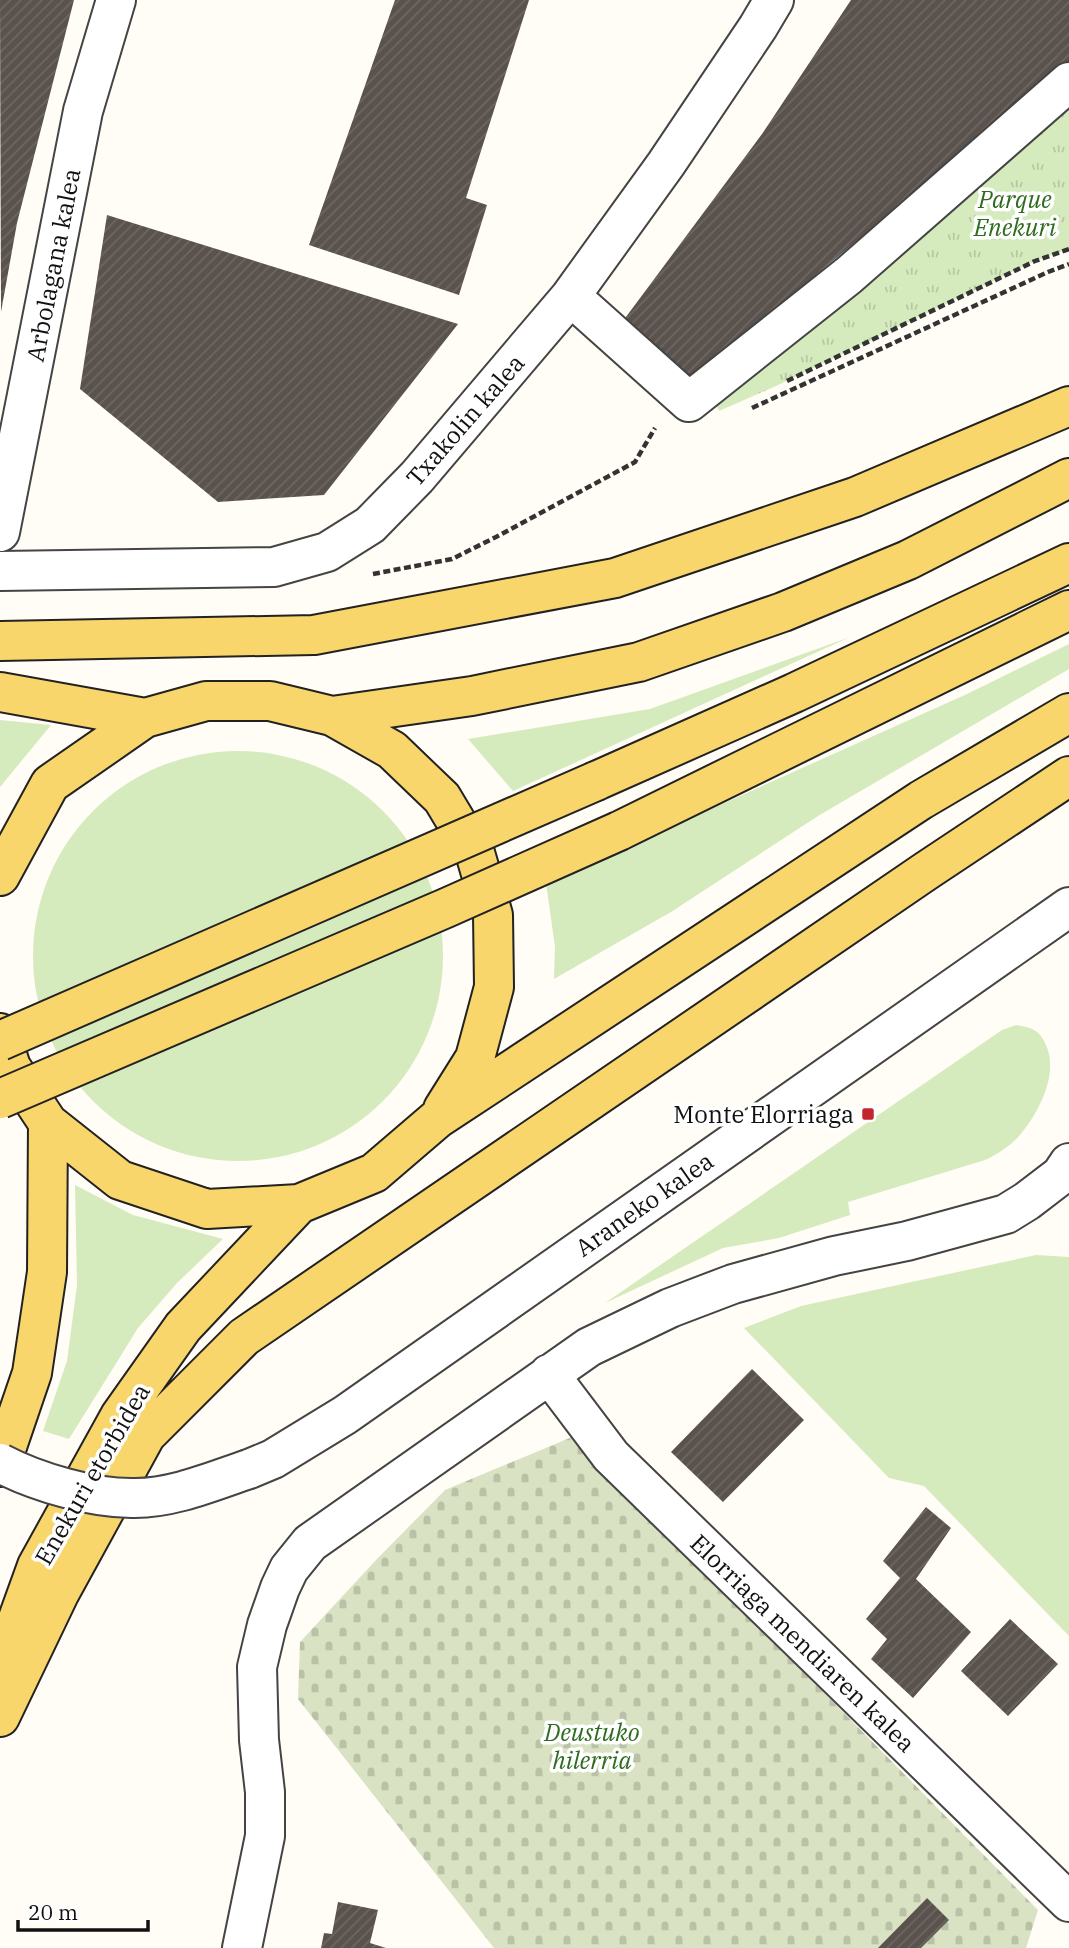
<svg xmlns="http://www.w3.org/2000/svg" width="1069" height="1948" font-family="'IBM Plex Serif',serif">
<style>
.grass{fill:#d5ebbd}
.cemetery{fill:url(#cemetery-stones)}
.park{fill:url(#park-tufts)}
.building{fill:url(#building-hatch)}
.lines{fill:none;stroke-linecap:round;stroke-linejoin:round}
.minor-casing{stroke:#444;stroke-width:42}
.major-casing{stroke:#222;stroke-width:42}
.path{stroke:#333;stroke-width:4.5;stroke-dasharray:7 3.5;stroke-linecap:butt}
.minor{stroke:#fff;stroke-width:38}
.major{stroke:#f9d66b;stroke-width:38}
.minor-bridge-casing{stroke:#444;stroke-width:42;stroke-linecap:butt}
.major-bridge-casing{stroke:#222;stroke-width:42;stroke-linecap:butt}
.minor-bridge{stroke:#fff;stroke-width:38}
.major-bridge{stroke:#f9d66b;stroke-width:38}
.poi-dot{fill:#c4262e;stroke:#fff;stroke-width:2.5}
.labels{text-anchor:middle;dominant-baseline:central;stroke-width:7;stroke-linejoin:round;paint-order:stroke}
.park-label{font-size:24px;font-style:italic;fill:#2f6b1f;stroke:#fff}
.street-label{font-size:24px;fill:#111;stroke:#fff}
.poi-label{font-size:24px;fill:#111;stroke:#fff;text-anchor:end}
</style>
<defs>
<pattern id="cemetery-stones" width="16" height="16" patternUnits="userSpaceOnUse" patternTransform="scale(1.75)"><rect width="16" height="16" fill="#d9e3c4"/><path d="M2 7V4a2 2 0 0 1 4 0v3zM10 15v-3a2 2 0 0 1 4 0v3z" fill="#b9c2a7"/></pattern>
<pattern id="park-tufts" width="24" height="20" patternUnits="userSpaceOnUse" patternTransform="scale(1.75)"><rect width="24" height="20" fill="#d5ebbd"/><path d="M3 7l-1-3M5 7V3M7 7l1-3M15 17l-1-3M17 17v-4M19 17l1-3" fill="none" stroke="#b6c8a1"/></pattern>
<pattern id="building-hatch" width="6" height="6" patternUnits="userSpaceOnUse" patternTransform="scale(1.75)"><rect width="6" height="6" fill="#5a524d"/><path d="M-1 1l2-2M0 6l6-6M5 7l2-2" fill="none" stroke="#6d6662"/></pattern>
</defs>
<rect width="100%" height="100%" fill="#fffdf5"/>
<path class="grass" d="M 850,637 L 513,791 L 468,739 L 650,709 Z
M 1069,644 L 1069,669 L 818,816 L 671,912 L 554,979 L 555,947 L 546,883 L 967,694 Z
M 0,720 L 51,725 L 0,787 Z
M33 956a205 205 0 1 1 410 0a205 205 0 1 1-410 0Z
M 1016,1025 C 1021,1026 1028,1027 1032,1029 C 1039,1032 1043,1038 1046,1045 C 1059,1074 1039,1112 1020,1135 C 1010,1146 998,1154 985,1160 L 848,1202 L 850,1215 L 779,1238 L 723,1248 L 605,1303 L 1002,1030 Z
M 75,1185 L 133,1215 L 223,1239 L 177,1283 L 138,1328 L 69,1439 L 43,1431 L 67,1361 L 77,1285 Z
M 1036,1255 L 1069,1257 L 1069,1636 L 924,1486 L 889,1478 L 744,1328 L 801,1306 Z"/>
<path class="cemetery" d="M 572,1437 L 1038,1910 L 1026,1948 L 494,1948 L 298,1699 L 300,1642 L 376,1560 L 445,1490 Z"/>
<path class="park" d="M 1069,94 L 1069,249 L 1035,261 L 774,387 L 719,411 L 713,398 Z"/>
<path class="building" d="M 0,0 L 74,0 L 17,223 L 1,312 Z
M 395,0 L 529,0 L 466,198 L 487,205 L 459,295 L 309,245 Z
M 851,0 L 1069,0 L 1069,63 L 687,383 L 620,325 L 762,134 Z
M 107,215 L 458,324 L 324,495 L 218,502 L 80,389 Z
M 752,1369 L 804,1420 L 723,1502 L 671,1452 Z
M 926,1507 L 951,1528 L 916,1579 L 971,1632 L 913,1698 L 871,1659 L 887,1639 L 866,1619 L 900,1578 L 883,1561 Z
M 1010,1619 L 1058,1664 L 1008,1716 L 961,1671 Z
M 927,1898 L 949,1920 L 921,1948 L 878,1948 Z
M 338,1902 L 378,1910 L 370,1943 L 386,1948 L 321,1948 L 324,1933 L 332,1934 Z"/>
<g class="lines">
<defs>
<path id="minor" d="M 585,309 L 689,402 L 849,275 L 1069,82
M 0,532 L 83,111 L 116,0
M 0,571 L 274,567 L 327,552 L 370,525 L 417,477 L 570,297 L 666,164 L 758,27 L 774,0
M 549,1374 L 611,1456 L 1069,1902
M 249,1469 L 273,1459 L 345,1415 L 1069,907
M 242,1948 L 265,1836 L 265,1792 L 259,1740 L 257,1667 L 267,1625 L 280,1588 L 289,1569 L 310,1543 L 589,1347 L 670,1308 L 733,1284 L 834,1256 L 907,1241 L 1006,1214 L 1027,1201 L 1061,1175 L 1069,1163"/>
<path id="major" d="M 0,641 L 314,635 L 615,578 L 855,497 L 1069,406
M 0,692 L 145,718
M 332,716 L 472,696 L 639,662 L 783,612 L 908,560 L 1069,478
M 596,781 L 794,693 L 1069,563
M 619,831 L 1069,610
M 0,876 L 50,784 L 145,718 L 206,701 L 270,701 L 332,716 L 392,750 L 442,798 L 475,853 L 493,915 L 494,987 L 475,1058 L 443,1109
M 0,1033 L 11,1067 L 48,1123 L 120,1180 L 207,1209 L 299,1204 L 374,1173 L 437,1119 L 921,800 L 1069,713
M 0,1467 L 32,1373 L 47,1272 L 48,1123
M 3,1660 L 37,1566 L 120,1416 L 183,1327 L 299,1204
M 0,1717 L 59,1594 L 146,1435 L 244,1337 L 926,871 L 1069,776"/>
</defs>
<use href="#minor" class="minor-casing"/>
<use href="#major" class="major-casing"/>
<path class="path" d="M 787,381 L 1035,261 L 1069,249
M 752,408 L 1048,272 L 1069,264
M 373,574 L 452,559 L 496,537 L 635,462 L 655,428"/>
<use href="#minor" class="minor"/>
<use href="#major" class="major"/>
<defs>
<path id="minor-bridge" d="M 0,1463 C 36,1482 94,1499 135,1498 C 174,1498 213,1481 249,1469"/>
<path id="major-bridge" d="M 0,1041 L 596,781
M 0,1099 L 446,908 L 619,831"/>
</defs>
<use href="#minor-bridge" class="minor-bridge-casing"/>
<use href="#major-bridge" class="major-bridge-casing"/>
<use href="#minor-bridge" class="minor-bridge"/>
<use href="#major-bridge" class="major-bridge"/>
</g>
<rect class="poi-dot" x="861" y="1107" width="14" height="14" rx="3.5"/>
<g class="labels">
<g class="park-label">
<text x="1015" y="199">Parque<tspan x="1015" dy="28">Enekuri</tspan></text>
<text x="592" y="1732">Deustuko<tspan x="592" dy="28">hilerria</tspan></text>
</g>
<g class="street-label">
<text transform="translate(53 265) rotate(-79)">Arbolagana kalea</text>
<text transform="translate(465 420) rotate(-49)">Txakolin kalea</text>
<text transform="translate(644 1204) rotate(-35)">Araneko kalea</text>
<text transform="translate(92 1474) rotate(-60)">Enekuri etorbidea</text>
<text transform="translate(803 1643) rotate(44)">Elorriaga mendiaren kalea</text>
</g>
<g class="poi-label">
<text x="854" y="1114">Monte Elorriaga</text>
</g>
</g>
<path d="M18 1920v10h130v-10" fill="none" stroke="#111111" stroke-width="3.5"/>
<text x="28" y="1920" font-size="21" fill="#111111" stroke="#ffffff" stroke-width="5" paint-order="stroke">20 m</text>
</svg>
